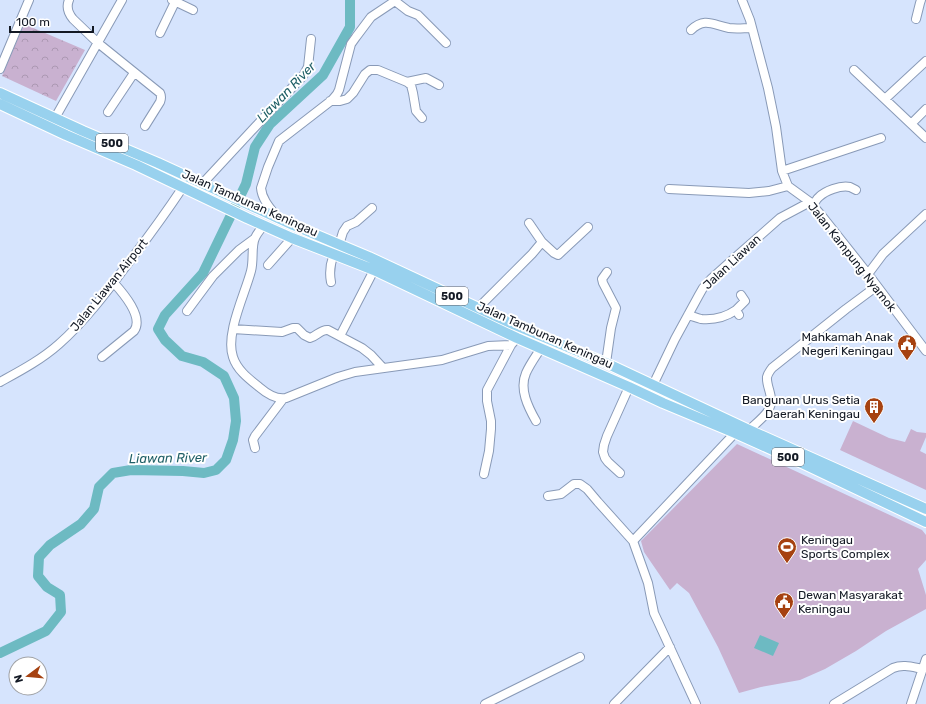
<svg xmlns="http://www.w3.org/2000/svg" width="926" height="704" font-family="Rubik,sans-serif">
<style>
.grass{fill:#c9b1d0}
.park{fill:url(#park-crowns)}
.water{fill:#6dbac2}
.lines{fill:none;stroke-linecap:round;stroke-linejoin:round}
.river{stroke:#6dbac2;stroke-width:10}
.minor-casing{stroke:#899ab7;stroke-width:10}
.major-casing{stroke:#fff;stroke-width:12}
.minor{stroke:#fff;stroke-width:8}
.major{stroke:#98d1ee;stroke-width:10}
.labels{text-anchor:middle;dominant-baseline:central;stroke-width:4;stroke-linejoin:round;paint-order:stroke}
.shield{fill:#fff;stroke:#5a5e66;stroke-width:1}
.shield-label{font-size:11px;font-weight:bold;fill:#131924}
.street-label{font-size:12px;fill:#131924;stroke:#fff}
.poi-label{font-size:12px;fill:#131924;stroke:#fff;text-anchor:end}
.water-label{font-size:13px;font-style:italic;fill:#1f5f66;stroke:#fff}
</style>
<defs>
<pattern id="park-crowns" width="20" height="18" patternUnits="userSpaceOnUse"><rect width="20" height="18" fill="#c9b1d0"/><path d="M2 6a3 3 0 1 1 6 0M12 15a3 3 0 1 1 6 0" fill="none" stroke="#ac98b2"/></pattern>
</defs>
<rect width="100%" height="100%" fill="#d6e4fd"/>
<path class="grass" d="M 853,421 L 889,438 L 905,442 L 911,429 L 917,432 L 926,433 L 926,437 L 920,451 L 926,454 L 926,490 L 840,450 Z
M 737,444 L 922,530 L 926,535 L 926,560 L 918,569 L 926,595 L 926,609 L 886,631 L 856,651 L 825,669 L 800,680 L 761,687 L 739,693 L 718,647 L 689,593 L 677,583 L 670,590 L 644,552 L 641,541 Z"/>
<path class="park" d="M 24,24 L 85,50 L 56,101 L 2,76 Z"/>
<path class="water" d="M 760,635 L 779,643 L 773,656 L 754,648 Z"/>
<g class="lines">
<path class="river" d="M 0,653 L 46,631 L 61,612 L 60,595 L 47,587 L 38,576 L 39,557 L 50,545 L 81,524 L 94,509 L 99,487 L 113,473 L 131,470 L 183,471 L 204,473 L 216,470 L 226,460 L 233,440 L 236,421 L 234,398 L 224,376 L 203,362 L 182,356 L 165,340 L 158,329 L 165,315 L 203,273 L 246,184 L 255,147 L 270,124 L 323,75 L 350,27 L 350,0"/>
<defs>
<path id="minor" d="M 69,0 C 66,7 68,13 73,19 L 98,43 L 160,93 C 162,97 161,99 160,102 L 145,126
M 172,0 L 193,10
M 742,0 L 750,20 L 768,88 L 776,127 L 782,171 L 788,186 L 810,202 L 822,216 L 868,274 L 926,351
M 916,19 L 920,3 L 921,0
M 691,30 C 705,17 713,25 729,28 C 737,29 744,28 752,28
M 160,33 L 175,2
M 0,69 L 29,0
M 854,70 L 926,138
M 407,82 L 426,78 L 439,85
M 885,99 L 926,61
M 330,101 L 340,101 L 347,99 L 353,93 L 365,74 L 370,70 L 378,70 L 407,82 L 411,85 L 413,93 L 416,111 L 422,118
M 108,112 L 134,73
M 55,118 L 122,0
M 911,124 L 926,109
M 782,171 L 881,138
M 203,183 L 256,126 L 303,76 L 308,67 L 311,39
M 669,189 L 749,193 L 769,191 L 788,186
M 813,205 C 815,203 816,199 819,197 C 825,191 840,185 850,187 C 852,188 854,189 856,190
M 278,218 C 271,209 262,200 261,188 L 268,167 L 279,141 L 332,100 L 337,94 L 339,90 L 351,44 L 356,37 L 371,17 L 395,1 L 408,11 L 418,15 L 446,43
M 264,225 C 261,229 257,233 255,238 C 251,246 254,260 251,271 C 245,294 225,334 233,357 C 237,370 249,379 259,387 C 266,393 276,400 286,398 L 338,377 L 355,372 L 442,360 L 488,346 L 511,345 L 517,338
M 542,242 L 554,253 L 558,255 L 588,227
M 339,245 L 343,232 L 347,226 L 356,222 L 372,208
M 268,265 L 292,238
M 868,274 L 883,254 L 926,214
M 331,282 C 329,272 330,264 334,254
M 478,308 L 532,254 L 542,242 L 529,223
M 736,310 L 745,301 L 741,295
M 187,311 L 213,276 L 239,250 L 254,239
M 688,315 C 692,316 697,318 701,319 C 713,320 726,317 736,310 L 739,315
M 233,329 L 282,332 L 293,328 L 297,328 L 304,335 L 310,338 C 317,336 321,329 328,330 L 362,348 L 371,355 L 383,368
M 340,336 L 374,270
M 102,357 L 134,331 C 144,317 123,293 114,283
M 606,363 L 611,328 L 616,308 L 603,283 L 602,279 L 607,272
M 0,382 C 20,371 41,360 59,344 C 84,322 106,293 126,266 C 146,240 165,214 183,187
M 653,385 L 675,339 L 699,295 L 703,288 L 711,279 L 730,262 L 780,218 L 810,202
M 536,421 C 528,407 519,389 526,373 C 530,364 536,356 541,348
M 749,430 C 755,424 766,416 769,409 C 775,398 766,387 767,377 C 768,373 770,371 772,368 L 846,309 L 877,286
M 255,448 L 253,440 L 255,436 L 283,399
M 620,473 L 608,462 L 605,458 L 603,452 L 604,445 L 607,436 L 629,387
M 484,474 L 489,451 L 491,429 L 491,421 L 487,401 L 487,390 L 511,345
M 548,496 L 561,494 L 574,484 L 580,484 L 587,489 L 598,502 L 633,541
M 485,704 L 580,657
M 614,704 L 670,647
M 696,704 L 654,613 L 648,583 L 633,541 L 735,433
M 834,704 L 893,668 C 903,664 912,667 923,669
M 911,704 L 926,659"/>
<path id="major" d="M 0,93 L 83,131 L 158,163 L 293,225 L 369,257 L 515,325 L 606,363 L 749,430 L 926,509
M 0,104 L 66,135 L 136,165 L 247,218 L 292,238 L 374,270 L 517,338 L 629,387 L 663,403 L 735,433 L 804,464 L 926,522"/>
</defs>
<use href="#minor" class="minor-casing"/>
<use href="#major" class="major-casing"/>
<use href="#minor" class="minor"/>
<use href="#major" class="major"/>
</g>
<defs>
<symbol id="civic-pin" viewBox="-11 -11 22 30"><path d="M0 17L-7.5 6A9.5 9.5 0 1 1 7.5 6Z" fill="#a64211" stroke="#fff"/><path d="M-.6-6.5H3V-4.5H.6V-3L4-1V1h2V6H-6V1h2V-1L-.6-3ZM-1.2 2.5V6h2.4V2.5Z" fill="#fff"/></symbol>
<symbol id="building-pin" viewBox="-11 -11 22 30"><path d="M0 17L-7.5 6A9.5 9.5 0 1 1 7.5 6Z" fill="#a64211" stroke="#fff"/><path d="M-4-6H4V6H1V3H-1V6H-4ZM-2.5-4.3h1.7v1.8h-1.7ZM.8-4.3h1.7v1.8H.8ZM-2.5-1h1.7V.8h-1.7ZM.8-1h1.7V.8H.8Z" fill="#fff"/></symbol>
<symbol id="stadium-pin" viewBox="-11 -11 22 30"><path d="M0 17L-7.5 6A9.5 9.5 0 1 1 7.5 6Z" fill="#a64211" stroke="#fff"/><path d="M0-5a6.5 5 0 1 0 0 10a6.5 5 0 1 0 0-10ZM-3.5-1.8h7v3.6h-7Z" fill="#fff"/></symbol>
</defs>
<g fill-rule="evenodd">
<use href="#civic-pin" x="896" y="333" width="22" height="30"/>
<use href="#building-pin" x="863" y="396" width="22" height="30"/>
<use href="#stadium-pin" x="776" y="536" width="22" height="30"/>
<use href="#civic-pin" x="773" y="591" width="22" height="30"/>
</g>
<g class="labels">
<g class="shield">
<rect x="96" y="134" width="32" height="18" rx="3"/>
<rect x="436" y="287" width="32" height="18" rx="3"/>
<rect x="772" y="448" width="32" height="18" rx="3"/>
</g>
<g class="shield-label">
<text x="112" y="143">500</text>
<text x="452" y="296">500</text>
<text x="788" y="457">500</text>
</g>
<g class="street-label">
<text transform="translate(250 203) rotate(24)">Jalan Tambunan Keningau</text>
<text transform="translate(852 257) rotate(52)">Jalan Kampung Nyamok</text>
<text transform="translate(732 262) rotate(-43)">Jalan Liawan</text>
<text transform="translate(109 285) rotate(-51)">Jalan Liawan Airport</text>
<text transform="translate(545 335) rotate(24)">Jalan Tambunan Keningau</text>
</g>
<g class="poi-label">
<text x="893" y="337">Mahkamah Anak<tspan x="893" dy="14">Negeri Keningau</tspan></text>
<text x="860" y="400">Bangunan Urus Setia<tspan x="860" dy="14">Daerah Keningau</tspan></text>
<text x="801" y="540" text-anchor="start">Keningau<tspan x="801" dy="14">Sports Complex</tspan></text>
<text x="798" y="595" text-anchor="start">Dewan Masyarakat<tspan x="798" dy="14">Keningau</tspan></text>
</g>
<g class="water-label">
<text transform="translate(286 92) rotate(-46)">Liawan River</text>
<text transform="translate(168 458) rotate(-1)">Liawan River</text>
</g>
</g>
<g transform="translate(28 676) rotate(254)"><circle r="19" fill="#ffffff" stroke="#a1a3a7"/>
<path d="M0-3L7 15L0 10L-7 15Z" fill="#a64211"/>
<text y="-6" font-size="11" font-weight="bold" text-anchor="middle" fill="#131924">N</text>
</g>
<path d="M10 26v6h83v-6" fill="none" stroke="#131924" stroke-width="2"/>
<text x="16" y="26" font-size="12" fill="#131924" stroke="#ffffff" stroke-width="3" paint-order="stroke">100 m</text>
</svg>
